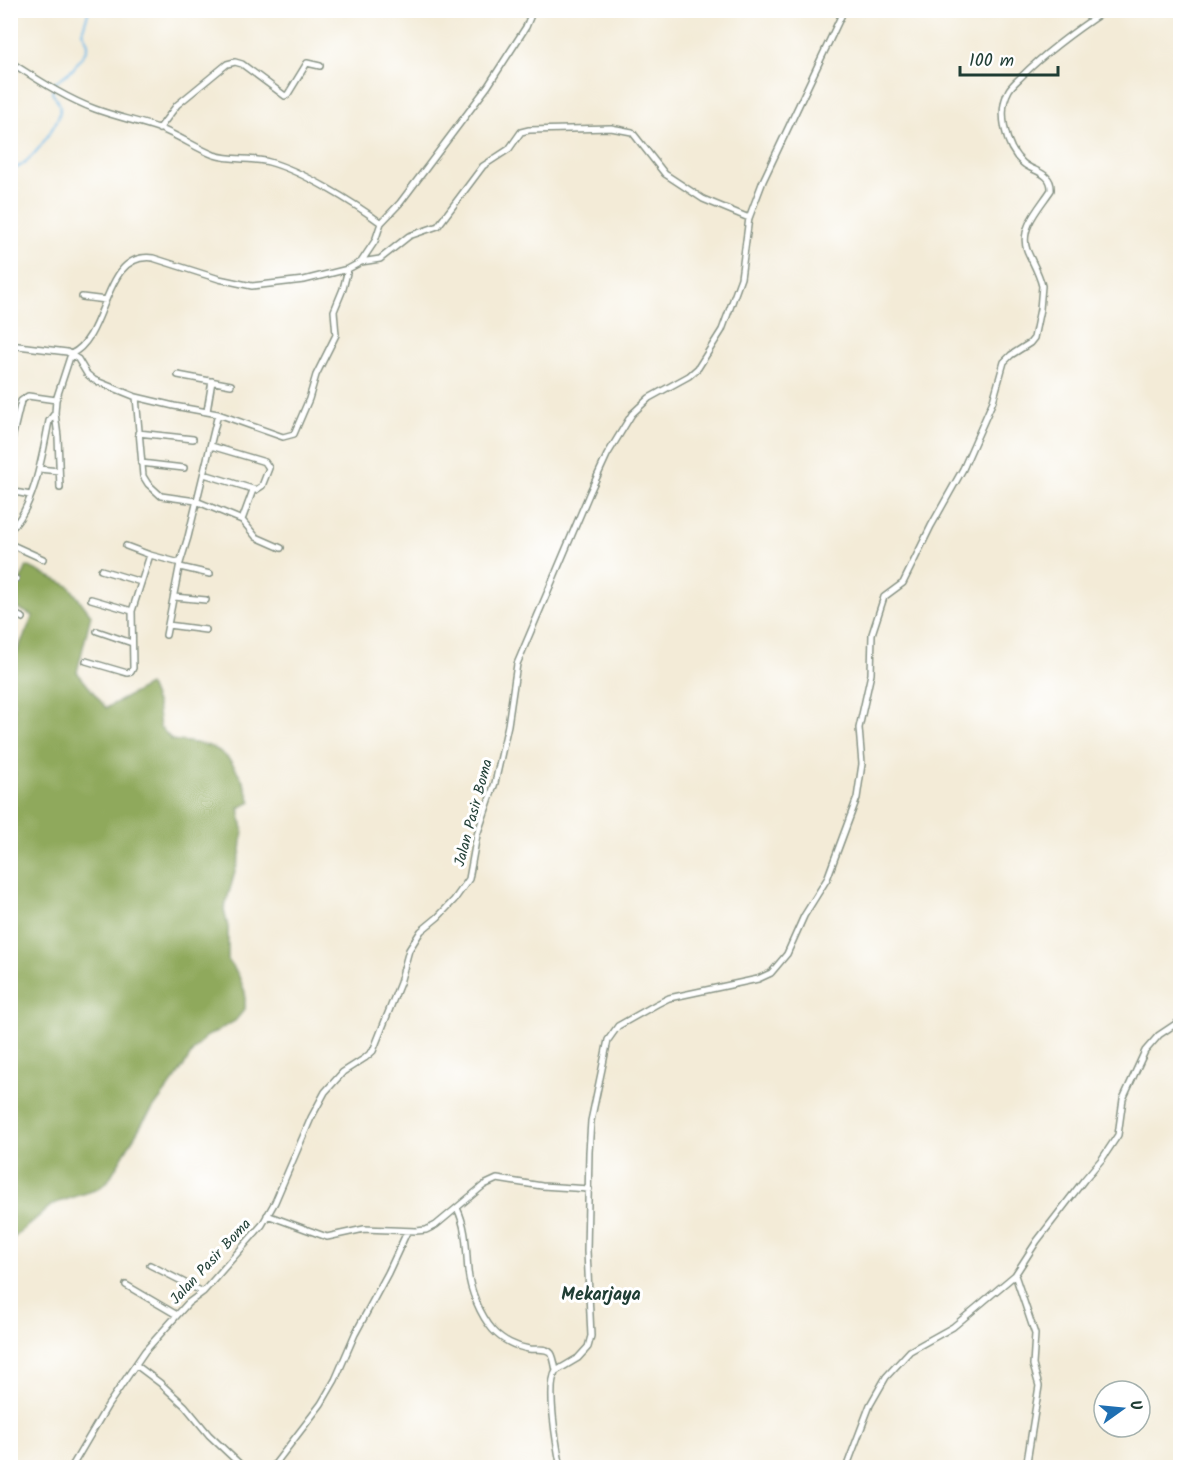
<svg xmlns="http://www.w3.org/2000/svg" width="1191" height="1478" font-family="Kalam,sans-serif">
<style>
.forest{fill:#8fa95b;stroke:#577348;stroke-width:1.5}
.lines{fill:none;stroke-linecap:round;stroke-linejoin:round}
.stream{stroke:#70b9e8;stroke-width:2}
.street-casing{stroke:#899486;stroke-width:8}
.street{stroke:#fff;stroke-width:5}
.labels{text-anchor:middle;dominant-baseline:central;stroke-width:6;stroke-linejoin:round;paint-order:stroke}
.street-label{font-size:15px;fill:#1f3d34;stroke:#fff}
.quarter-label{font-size:18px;font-weight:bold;fill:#1f3d34;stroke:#fff}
</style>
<rect width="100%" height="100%" fill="#fff"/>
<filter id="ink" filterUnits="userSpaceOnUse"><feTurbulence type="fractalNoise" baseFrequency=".0167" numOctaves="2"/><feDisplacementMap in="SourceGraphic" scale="12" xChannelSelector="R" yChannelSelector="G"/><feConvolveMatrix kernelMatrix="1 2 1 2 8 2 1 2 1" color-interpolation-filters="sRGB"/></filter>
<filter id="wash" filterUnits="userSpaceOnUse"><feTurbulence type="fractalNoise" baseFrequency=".008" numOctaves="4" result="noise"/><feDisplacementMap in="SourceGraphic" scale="24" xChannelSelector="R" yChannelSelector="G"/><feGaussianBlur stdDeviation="1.35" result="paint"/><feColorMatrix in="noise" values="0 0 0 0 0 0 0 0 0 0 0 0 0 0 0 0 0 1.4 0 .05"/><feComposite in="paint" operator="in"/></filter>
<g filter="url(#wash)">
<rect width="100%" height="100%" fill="#f3ebd7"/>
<path class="forest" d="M 27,566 L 69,586 L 91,615 L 77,672 L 106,708 L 149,685 L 157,705 L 160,727 L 172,740 C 183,742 194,742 205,745 C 230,750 244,780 251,802 L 239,808 L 243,830 L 241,851 L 224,910 L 228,927 L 228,960 L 238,974 L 245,992 L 245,1009 L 235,1021 L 204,1038 L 192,1053 L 178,1075 L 143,1122 L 108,1181 L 98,1189 L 53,1204 L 11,1240 L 10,777 L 15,775 C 7,751 10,727 15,702 L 11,699 L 11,665 L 33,616 L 10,604 Z"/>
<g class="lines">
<path class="stream" d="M 10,169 C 26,171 59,125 60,110 C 60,103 56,98 52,93 L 55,83 L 73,69 L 86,51 L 88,43 L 82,32 L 89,10"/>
</g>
</g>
<g filter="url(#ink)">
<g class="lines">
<defs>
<path id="street" d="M 10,62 C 37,79 65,98 95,109 C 116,117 139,121 161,129 C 179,136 196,148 214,155 C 232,161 251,157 269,162 C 302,171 353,202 381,223
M 159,129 L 177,105 L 227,64 L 235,62 L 242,64 L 285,96 L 288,94 L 307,63 L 320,66
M 361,262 L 380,259 L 409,236 L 438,226 L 483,166 L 509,149 L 521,132 L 529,130 L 611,128 L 632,132 L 665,174 L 703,199 L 749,218
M 82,297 L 106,300
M 10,345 L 67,352 L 78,359 L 87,374 L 94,380 L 136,397 L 174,406 L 218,414 L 283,437 L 294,434 L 309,399 L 316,375 L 336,335 L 334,311 L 343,289 L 348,269
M 178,375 L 231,385
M 136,397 L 143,476 L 148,484 L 161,496 L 196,501 L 242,520 L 256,537 L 281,548
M 207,411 L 212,381
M 138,433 L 193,439
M 10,447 L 21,401 L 28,396 L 56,400
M 141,463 L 184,468
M 39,469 L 59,471
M 204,474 L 256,490 L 262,486 L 269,468 L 265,462 L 211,446
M 60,488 L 58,437 L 55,413 L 56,400 L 71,354 C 109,337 102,251 153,258 L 219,279 L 252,286 L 304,280 L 348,269 L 361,262 L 375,241 L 381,223 L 400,203 L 488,86 L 526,27 L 533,10
M 10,491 L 30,495
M 242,520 L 253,490
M 10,530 C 34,509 43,452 49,421 L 55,413
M 10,544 L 43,559
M 126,546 L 150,555
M 180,567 L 210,574
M 101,570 L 141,582
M 10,577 L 16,579
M 174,597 L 206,600
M 91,599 L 132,611
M 10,612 L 23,618
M 168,625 L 206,630
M 97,631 L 132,643
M 166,635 L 180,563 L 188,537 L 218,414
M 10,645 L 13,646
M 86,661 L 127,673 L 131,672 L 133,668 L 132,611 L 150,555 L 180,563
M 457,1208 C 467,1229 466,1249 468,1271 C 470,1290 480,1315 493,1330 C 502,1340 516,1347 529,1349 C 536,1350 546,1347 551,1353 C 554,1357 555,1366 556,1371
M 267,1215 L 327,1237 L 364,1229 L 416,1231 L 426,1230 L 436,1225 L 484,1185 L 497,1179 L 542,1186 L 589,1189
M 150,1265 L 203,1292
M 1015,1275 L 1035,1334 L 1033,1365 L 1039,1386 L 1026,1468
M 126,1285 L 177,1315
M 136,1365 L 160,1383 L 185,1406 L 209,1435 L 244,1468
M 71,1468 L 108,1405 L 145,1351 L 188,1303 L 203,1292 L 262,1225 L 275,1202 L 311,1118 L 325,1092 L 343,1072 L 365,1058 L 373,1051 L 400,983 L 409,950 L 421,931 L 438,917 L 454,900 L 469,879 L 477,835 L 495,783 L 508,725 L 517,664 L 590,492 L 607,455 L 632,414 L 649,398 L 689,376 L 698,368 L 722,330 L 741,278 L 749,218 L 763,181 L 844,10
M 272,1468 L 321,1404 L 335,1380 L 355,1334 L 388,1273 L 407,1232
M 561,1468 C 557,1448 546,1386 556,1371 L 578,1358 L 588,1347 L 591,1336 L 587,1251 L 589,1152 L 591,1121 L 608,1040 L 618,1026 L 657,1004 L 669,998 L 758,979 L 771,973 L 787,954 L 804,916 L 827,879 L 857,798 L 862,764 L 859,728 L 871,674 L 872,634 L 884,597 L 903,583 L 931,526 L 963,469 L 993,401 L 1004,362 L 1011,355 L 1030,343 L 1034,338 L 1040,309 L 1042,286 C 1039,273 1032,262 1027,250 C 1019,228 1040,207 1051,190 C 1052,172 1033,172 1023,163 C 1005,147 997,111 1009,90 C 1012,85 1018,80 1022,76 C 1047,51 1076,30 1106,10
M 849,1468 L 848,1463 L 870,1405 L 886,1377 L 910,1351 L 953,1327 L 1015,1275 L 1037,1241 L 1084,1180 L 1102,1159 L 1118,1135 L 1123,1099 L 1145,1051 L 1159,1035 L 1180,1021"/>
</defs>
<use href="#street" class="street-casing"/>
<use href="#street" class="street"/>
</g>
</g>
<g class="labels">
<g class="street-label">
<text transform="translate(474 813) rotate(-75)">Jalan Pasir Boma</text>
<text transform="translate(211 1262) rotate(-47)">Jalan Pasir Boma</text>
</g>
<g class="quarter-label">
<text x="601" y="1295">Mekarjaya</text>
</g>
</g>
<rect width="1191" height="1478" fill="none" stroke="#fff" stroke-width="36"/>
<g transform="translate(1122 1409) rotate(75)"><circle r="28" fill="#ffffff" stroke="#a5b1ae" stroke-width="1.5"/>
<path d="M0-4.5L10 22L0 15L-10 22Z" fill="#1f6fb2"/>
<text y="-9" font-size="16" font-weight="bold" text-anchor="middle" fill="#1f3d34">U</text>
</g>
<path d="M960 66v9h98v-9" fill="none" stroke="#1f3d34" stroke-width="3"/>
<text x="969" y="66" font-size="18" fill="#1f3d34" stroke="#ffffff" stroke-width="4.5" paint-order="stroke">100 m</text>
</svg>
